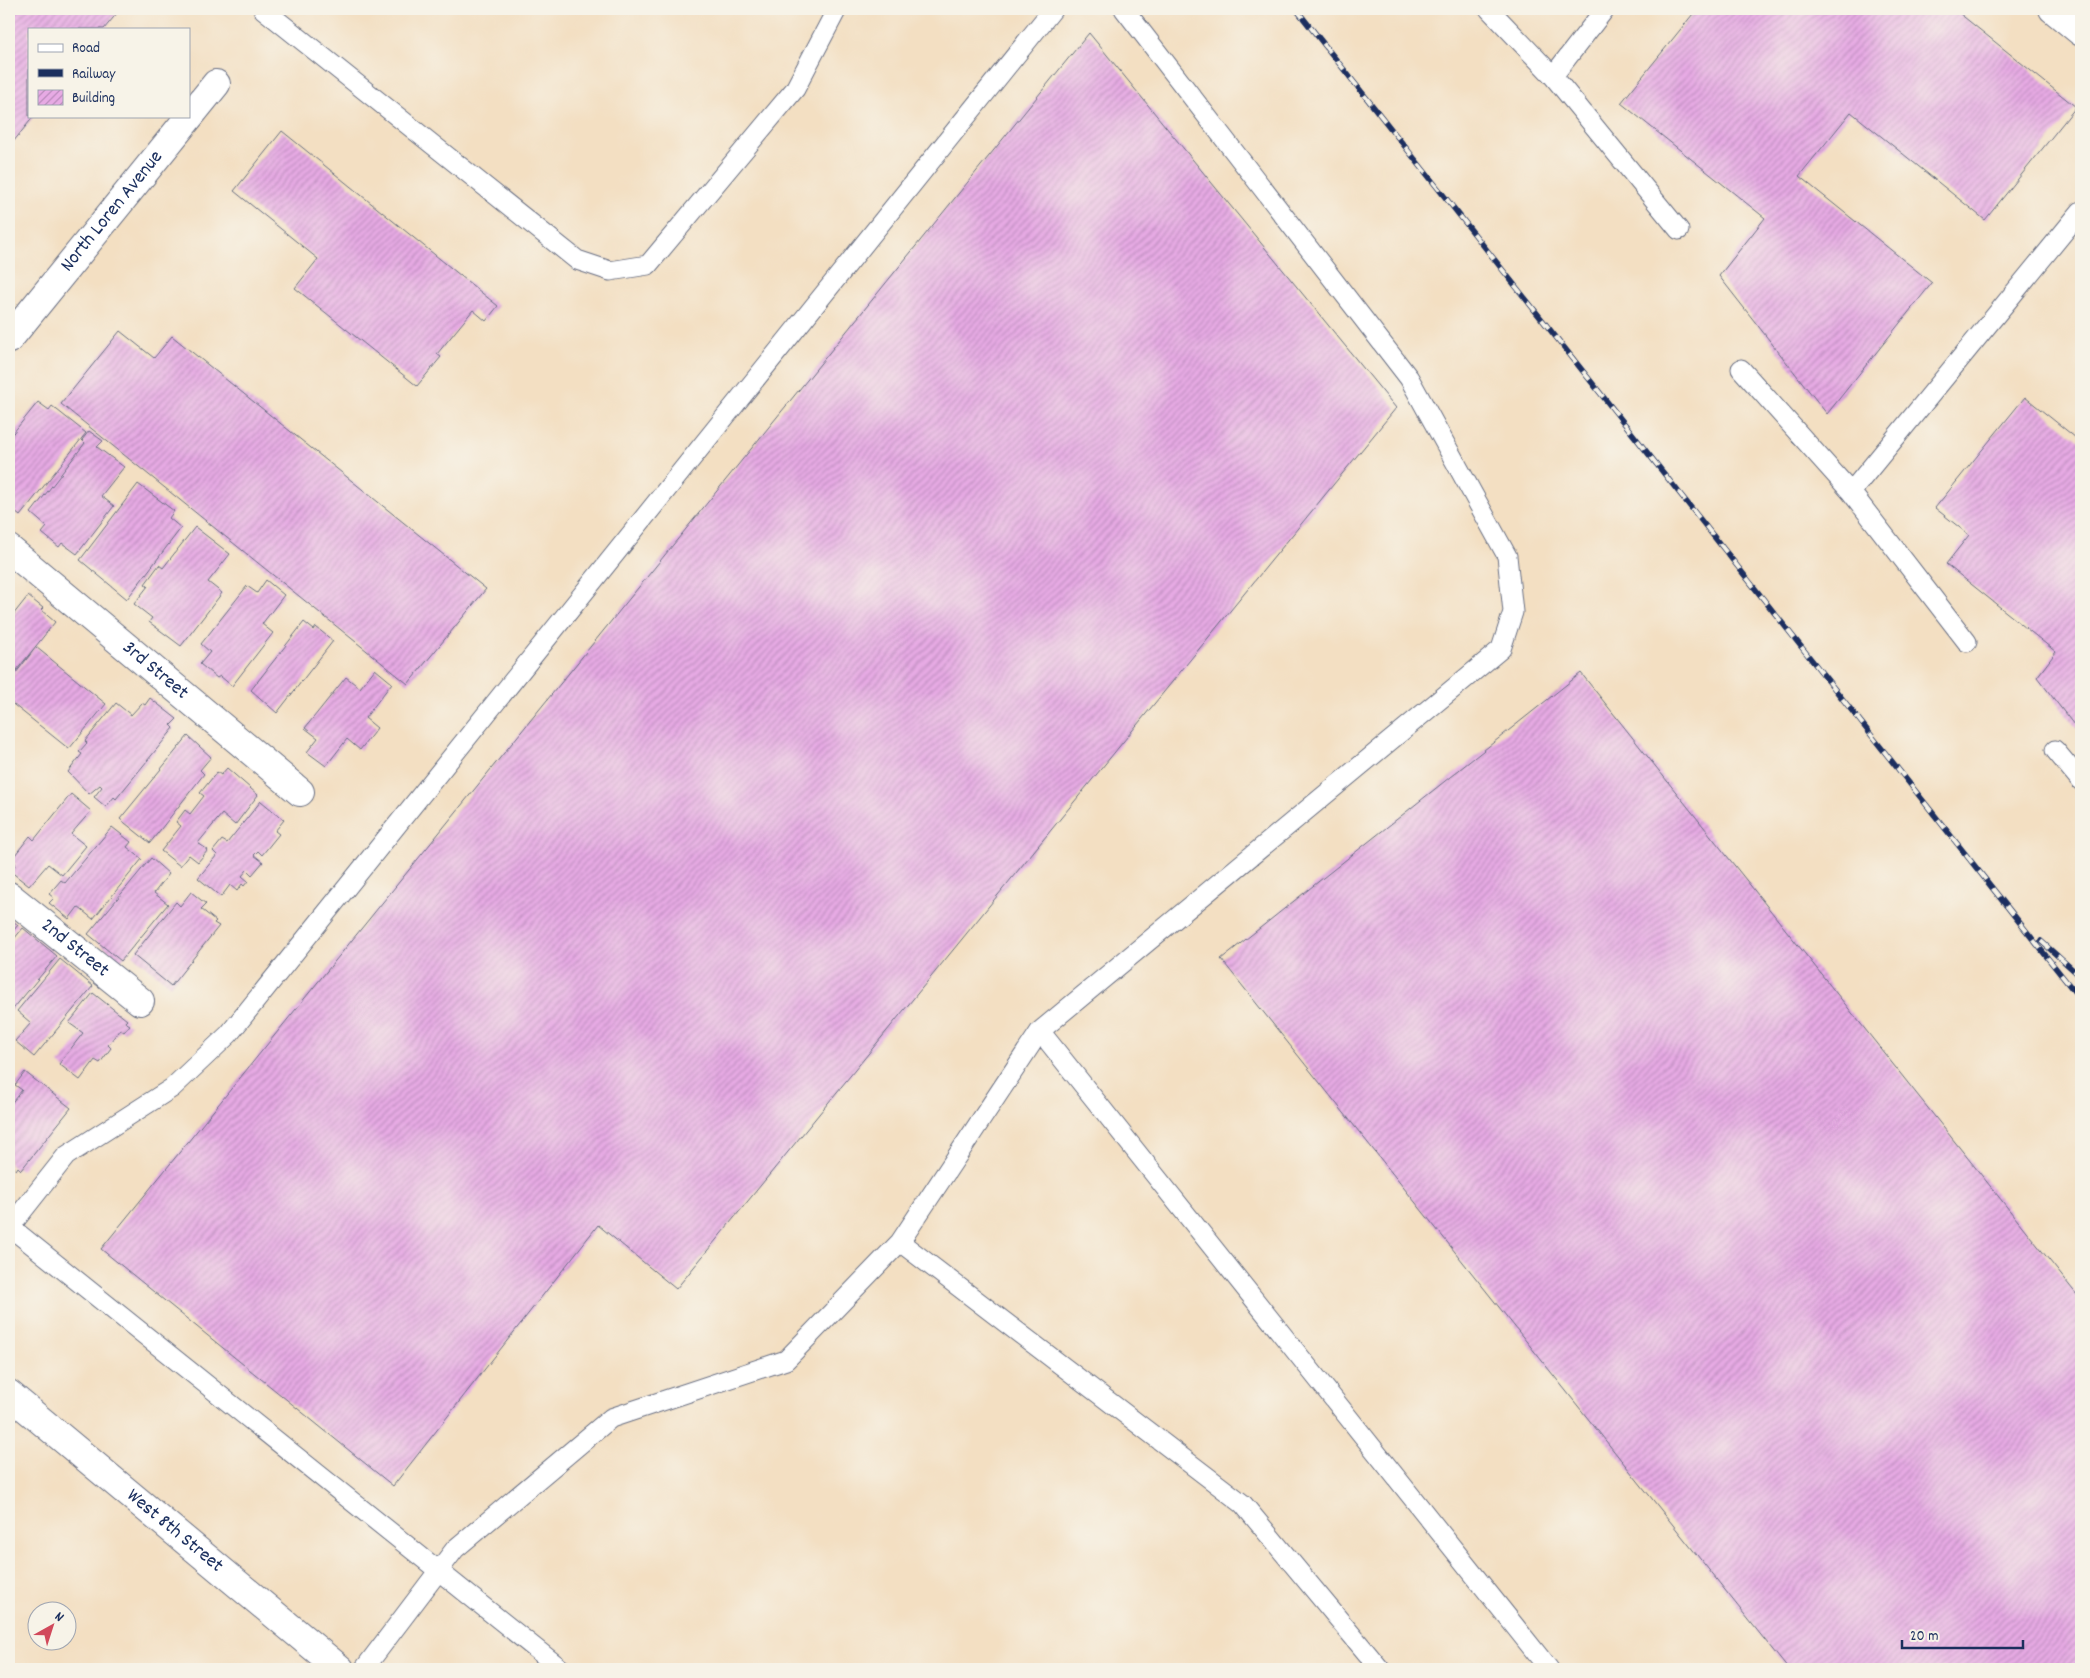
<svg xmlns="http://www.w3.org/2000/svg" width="2090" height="1678" font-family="Dekko,sans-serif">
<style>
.building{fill:url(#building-hatch)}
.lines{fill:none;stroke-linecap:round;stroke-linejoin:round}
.service-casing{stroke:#676d81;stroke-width:21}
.minor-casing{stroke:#676d81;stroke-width:30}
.tertiary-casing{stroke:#676d81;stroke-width:30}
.service{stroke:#fff;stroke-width:19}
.minor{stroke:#fff;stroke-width:28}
.tertiary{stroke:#fff;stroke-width:28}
.rail-casing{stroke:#1b2f5e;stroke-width:5.5}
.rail{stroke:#f7f3e8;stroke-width:4;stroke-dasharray:11;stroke-linecap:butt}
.labels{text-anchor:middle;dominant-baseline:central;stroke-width:5;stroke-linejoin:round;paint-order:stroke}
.street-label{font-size:20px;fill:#1b2f5e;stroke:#f7f3e8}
</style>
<defs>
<pattern id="building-hatch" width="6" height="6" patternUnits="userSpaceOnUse" patternTransform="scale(1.25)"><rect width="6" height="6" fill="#e7aae4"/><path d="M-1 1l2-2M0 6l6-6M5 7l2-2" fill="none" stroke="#ba8bbc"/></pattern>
</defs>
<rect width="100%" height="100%" fill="#f7f3e8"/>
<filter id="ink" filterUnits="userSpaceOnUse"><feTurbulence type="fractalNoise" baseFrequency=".02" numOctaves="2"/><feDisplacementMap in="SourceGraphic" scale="10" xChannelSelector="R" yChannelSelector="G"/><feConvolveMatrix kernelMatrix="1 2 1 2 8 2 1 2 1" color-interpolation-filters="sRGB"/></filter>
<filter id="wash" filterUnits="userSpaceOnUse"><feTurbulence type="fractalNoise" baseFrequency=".0096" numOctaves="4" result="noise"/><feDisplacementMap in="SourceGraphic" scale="20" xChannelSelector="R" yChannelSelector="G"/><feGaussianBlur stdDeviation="1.12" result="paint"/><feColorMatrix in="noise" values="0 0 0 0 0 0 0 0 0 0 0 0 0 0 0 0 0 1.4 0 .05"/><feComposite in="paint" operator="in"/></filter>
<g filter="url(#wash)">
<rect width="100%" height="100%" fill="#f3dfc2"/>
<g id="blocks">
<path class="building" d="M 9,9 L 114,9 L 118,12 L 104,29 L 29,29 L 29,116 L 34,116 L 9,147 Z
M 1697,9 L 1954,9 L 2076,107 L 1985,220 L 1851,112 L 1799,176 L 1932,283 L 1827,414 L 1719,276 L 1765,218 L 1621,103 Z
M 1089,33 L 1396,408 L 676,1289 L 598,1225 L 393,1486 L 101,1249 Z
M 282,131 L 498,306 L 486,321 L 473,310 L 437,354 L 441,357 L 417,386 L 295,288 L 318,259 L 234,191 Z
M 120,331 L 154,358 L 172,336 L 486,589 L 408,684 L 61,404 Z
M 2025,397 L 2081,442 L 2081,734 L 2037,677 L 2056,652 L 1946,564 L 1969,535 L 1935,508 Z
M 38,402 L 49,410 L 52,406 L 86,433 L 20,516 L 9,507 L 9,438 Z
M 89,431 L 103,441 L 97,447 L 124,467 L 101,496 L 114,506 L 77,554 L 62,543 L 59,547 L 42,533 L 47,527 L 31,513 L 85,443 L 82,440 Z
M 138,484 L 174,511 L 169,518 L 181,528 L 127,599 L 80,560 Z
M 195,527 L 230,554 L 208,582 L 222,593 L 181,646 L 149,622 L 152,618 L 134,604 L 148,586 L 145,584 L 159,565 L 163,568 Z
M 266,580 L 284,595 L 262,624 L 273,633 L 232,686 L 220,676 L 217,678 L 200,664 L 210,652 L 201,644 L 247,586 L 257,593 Z
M 28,596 L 43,608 L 41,610 L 55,622 L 9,680 L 9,620 Z
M 304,622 L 314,630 L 316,627 L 333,641 L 277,713 L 251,690 Z
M 36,647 L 106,704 L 69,749 L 9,701 L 9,682 Z
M 375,669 L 392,683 L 365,718 L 377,728 L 360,750 L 347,739 L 326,766 L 307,752 L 318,738 L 305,728 L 346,677 L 360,688 Z
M 1581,673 L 2081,1300 L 2081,1669 L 1788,1669 L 1221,959 Z
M 150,698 L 177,719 L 171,725 L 174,728 L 116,799 L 114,797 L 106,807 L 94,797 L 102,787 L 100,785 L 89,794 L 68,772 L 82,754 L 79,752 L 87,743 L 85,741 L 116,703 L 131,715 L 142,703 L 145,705 Z
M 188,736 L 211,757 L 200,770 L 204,774 L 150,843 L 120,819 Z
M 227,768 L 258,795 L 235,825 L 222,814 L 198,843 L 208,850 L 198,862 L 189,855 L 180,866 L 161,851 L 181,826 L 176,822 L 185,810 L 190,814 L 204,796 L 200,793 L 217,772 L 221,775 Z
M 71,794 L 91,811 L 71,834 L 86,846 L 62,875 L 48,864 L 29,886 L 10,871 L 16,864 L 11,860 L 30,836 L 34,840 Z
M 261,801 L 284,820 L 275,831 L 279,834 L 262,855 L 258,851 L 254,855 L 263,862 L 252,875 L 247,870 L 242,876 L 248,881 L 244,886 L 242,884 L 237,891 L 230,885 L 221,897 L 198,878 L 217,855 L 213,851 L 222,840 L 227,843 Z
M 112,827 L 131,842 L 127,847 L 142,859 L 93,919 L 78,907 L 69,919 L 49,903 L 54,898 L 49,894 L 61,880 L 65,883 Z
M 151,858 L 169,874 L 154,893 L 168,904 L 121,961 L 88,934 Z
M 191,892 L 206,904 L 201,909 L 216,921 L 214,923 L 219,926 L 171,986 L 133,955 L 176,902 L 180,906 Z
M 9,918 L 18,925 L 9,936 Z
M 23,928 L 57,956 L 9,1014 L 9,945 Z
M 60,959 L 93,986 L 34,1057 L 15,1041 L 31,1023 L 17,1011 Z
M 93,993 L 127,1020 L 125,1022 L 130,1025 L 124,1032 L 120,1029 L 108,1045 L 111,1048 L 100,1063 L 95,1060 L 80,1080 L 59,1064 L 83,1033 L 69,1023 Z
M 25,1072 L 71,1108 L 21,1170 L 18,1167 L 16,1170 L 9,1164 L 9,1106 L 22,1090 L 15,1085 Z"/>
</g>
</g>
<g filter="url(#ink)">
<use href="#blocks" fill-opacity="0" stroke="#676d81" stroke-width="1"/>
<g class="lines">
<defs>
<path id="service" d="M 263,9 L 577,260 L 610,271 L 648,265 L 795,89 L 837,9
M 1489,9 L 1553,76 L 1605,9
M 1553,76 L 1679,230
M 1741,369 L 1851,492
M 1967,642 L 1851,492 L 2081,211
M 2055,750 L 2081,781
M 1040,1031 L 1549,1669
M 10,1227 L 561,1669
M 9,1228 L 66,1156 L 172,1088 L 229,1034 L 1053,9
M 900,1242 L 1243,1504 L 1380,1669
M 364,1669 L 455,1549 L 611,1418 L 786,1360 L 900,1242 L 1040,1031 L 1501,649 L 1513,612 L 1507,556 L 1409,378 L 1124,9"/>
<g id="minor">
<path id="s1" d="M 9,339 L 216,84"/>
<path id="s2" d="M 9,549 L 300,792"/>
<path id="s3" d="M 9,896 L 140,1001"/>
<path id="s4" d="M 9,1394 L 340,1669"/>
</g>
<path id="tertiary" d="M 2053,9 L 2081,32"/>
</defs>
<use href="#service" class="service-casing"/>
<use href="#minor" class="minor-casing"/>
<use href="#tertiary" class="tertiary-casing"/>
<use href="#service" class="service"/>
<use href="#minor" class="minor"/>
<use href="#tertiary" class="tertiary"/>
<defs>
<path id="rail" d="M 1296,9 L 2081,1000
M 2041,941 L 2081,977"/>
</defs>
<use href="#rail" class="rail-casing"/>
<use href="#rail" class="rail"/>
</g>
</g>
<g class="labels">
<g class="street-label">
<text stroke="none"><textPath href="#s1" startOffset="164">North Loren Avenue</textPath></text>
<text stroke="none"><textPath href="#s2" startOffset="190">3rd Street</textPath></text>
<text stroke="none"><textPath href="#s3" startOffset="84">2nd Street</textPath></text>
<text stroke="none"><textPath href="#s4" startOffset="215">West 8th Street</textPath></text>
</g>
</g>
<rect width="2090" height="1678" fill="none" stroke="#f7f3e8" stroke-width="30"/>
<rect x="28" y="28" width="162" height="90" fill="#f7f3e8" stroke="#9fa5b1"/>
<rect x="38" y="44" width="25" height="8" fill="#ffffff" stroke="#9fa5b1"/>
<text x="72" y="52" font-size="15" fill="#1b2f5e">Road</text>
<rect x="38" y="69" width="25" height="8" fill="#1b2f5e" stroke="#9fa5b1"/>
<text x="72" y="78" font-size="15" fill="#1b2f5e">Railway</text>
<rect x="38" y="90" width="25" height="15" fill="url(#building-hatch)" stroke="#9fa5b1"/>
<text x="72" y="102" font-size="15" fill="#1b2f5e">Building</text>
<g transform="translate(52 1626) rotate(39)"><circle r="24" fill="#f7f3e8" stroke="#9fa5b1"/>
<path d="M0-4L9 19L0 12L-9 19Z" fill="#d1495b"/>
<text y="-8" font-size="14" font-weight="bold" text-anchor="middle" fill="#1b2f5e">N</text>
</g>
<path d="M1902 1640v8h121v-8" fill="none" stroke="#1b2f5e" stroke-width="2.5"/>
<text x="1910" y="1640" font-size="15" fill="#1b2f5e" stroke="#f7f3e8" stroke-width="4" paint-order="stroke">20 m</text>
</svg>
